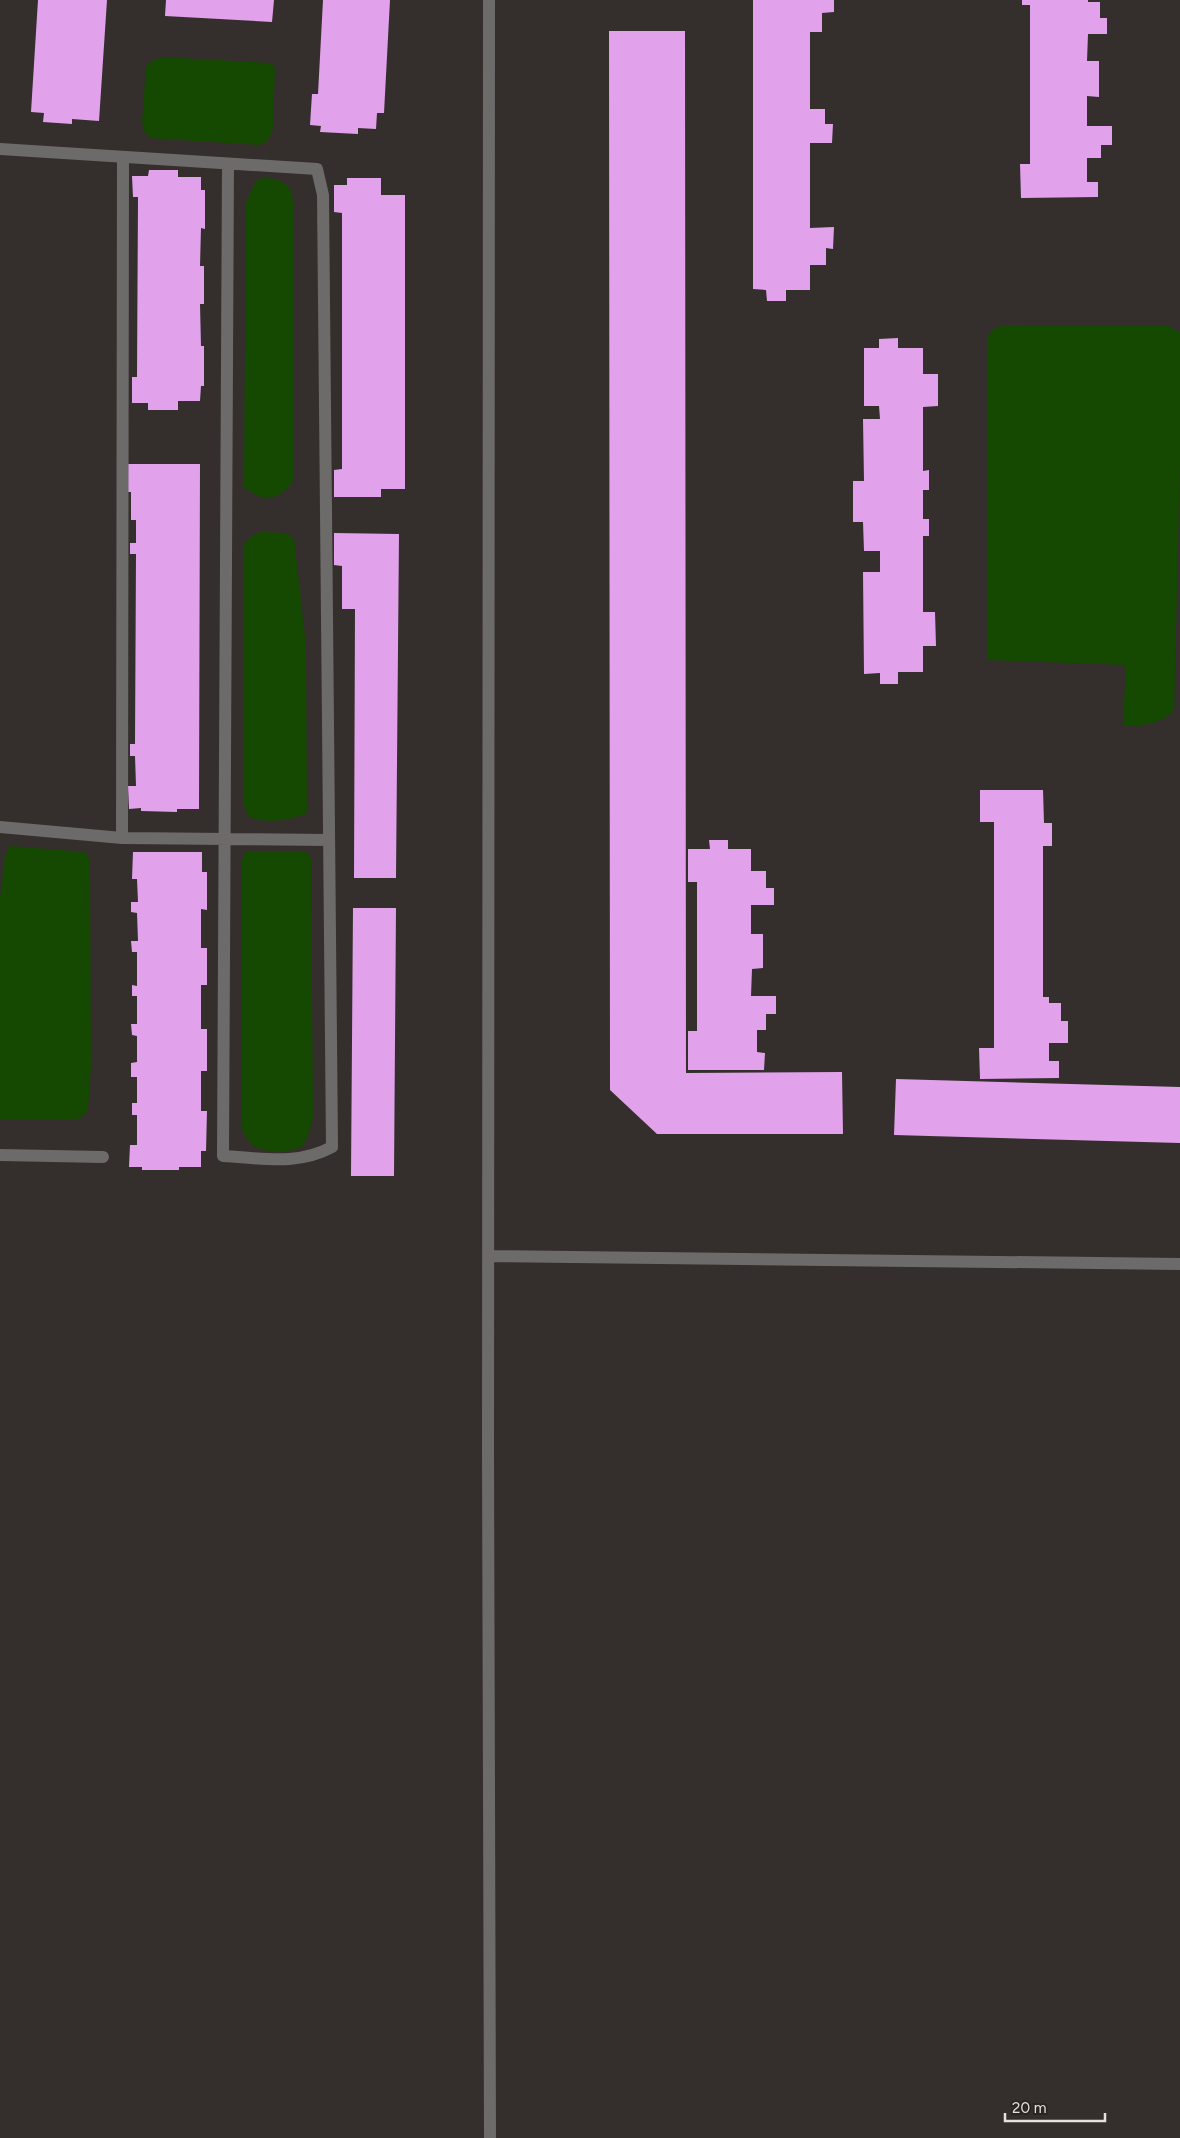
<svg xmlns="http://www.w3.org/2000/svg" width="1180" height="2138" font-family="Figtree,sans-serif">
<style>
.green{fill:#154901}
.building{fill:#e1a2eb}
.lines{fill:none;stroke-linecap:round;stroke-linejoin:round}
.minor{stroke:#6d6a6a;stroke-width:12}
</style>
<rect width="100%" height="100%" fill="#342f2c"/>
<path class="green" d="M 163,57 L 269,63 L 275,67 L 273,128 L 268,141 L 259,145 L 151,138 L 145,133 L 142,123 L 146,67 L 151,61 Z
M 267,177 C 297,185 292,192 294,220 L 293,481 C 279,501 263,503 244,487 L 246,202 L 256,181 Z
M 1004,325 L 1169,326 L 1180,333 L 1180,464 L 1174,711 C 1158,725 1144,726 1123,725 L 1126,665 L 987,660 L 987,339 L 993,329 Z
M 261,532 L 285,533 L 294,538 L 306,646 L 307,813 C 292,820 264,825 248,816 L 243,803 L 244,545 L 250,537 Z
M 10,846 L 84,852 L 90,859 L 91,1065 L 88,1110 L 83,1116 L 75,1120 L 0,1120 L 0,898 L 5,856 Z
M 264,851 L 306,852 L 311,857 L 313,1116 C 311,1126 309,1137 303,1145 C 296,1153 267,1153 258,1148 C 249,1145 245,1135 241,1127 L 242,860 L 246,852 Z"/>
<path class="building" d="M 38,0 L 107,0 L 99,121 L 72,119 L 72,124 L 43,122 L 44,113 L 31,112 Z
M 166,0 L 274,0 L 272,22 L 165,16 Z
M 323,0 L 390,0 L 384,113 L 377,113 L 376,129 L 358,128 L 358,134 L 320,132 L 321,126 L 310,125 L 312,94 L 318,94 Z
M 753,0 L 834,0 L 834,12 L 822,13 L 822,32 L 810,32 L 810,109 L 825,109 L 825,124 L 833,124 L 832,143 L 810,143 L 810,228 L 834,227 L 833,249 L 826,248 L 826,265 L 810,265 L 810,290 L 786,290 L 786,301 L 767,301 L 766,290 L 753,289 Z
M 1022,0 L 1088,0 L 1088,2 L 1100,2 L 1100,18 L 1107,18 L 1107,34 L 1088,34 L 1087,61 L 1099,61 L 1099,97 L 1087,96 L 1087,126 L 1112,126 L 1112,145 L 1101,145 L 1101,158 L 1087,158 L 1087,182 L 1098,182 L 1098,197 L 1021,198 L 1020,164 L 1030,164 L 1030,5 L 1022,5 Z
M 609,31 L 685,31 L 686,1073 L 842,1072 L 843,1134 L 657,1134 L 610,1090 Z
M 149,170 L 178,170 L 178,177 L 201,177 L 201,190 L 205,190 L 205,229 L 201,228 L 200,266 L 204,266 L 204,304 L 200,304 L 201,346 L 204,346 L 204,386 L 201,386 L 200,401 L 178,401 L 178,410 L 148,410 L 148,403 L 132,403 L 132,377 L 137,377 L 138,197 L 133,197 L 132,176 L 148,176 Z
M 347,178 L 381,178 L 381,195 L 405,195 L 405,489 L 381,489 L 381,497 L 334,497 L 334,470 L 342,469 L 342,213 L 334,212 L 334,185 L 347,185 Z
M 898,338 L 898,348 L 923,348 L 923,374 L 938,374 L 938,406 L 923,407 L 923,471 L 929,470 L 929,490 L 923,490 L 923,519 L 929,519 L 929,536 L 923,536 L 923,612 L 935,612 L 936,646 L 923,646 L 923,672 L 898,672 L 898,684 L 880,684 L 880,673 L 864,674 L 863,572 L 880,572 L 880,551 L 864,551 L 863,522 L 853,522 L 853,481 L 864,481 L 863,419 L 880,419 L 879,406 L 864,406 L 864,348 L 879,348 L 879,339 Z
M 123,464 L 200,464 L 199,809 L 177,809 L 177,812 L 141,811 L 141,808 L 129,809 L 128,786 L 136,786 L 135,756 L 130,756 L 130,744 L 135,744 L 136,554 L 130,554 L 130,543 L 136,543 L 136,520 L 131,520 L 131,492 L 123,492 Z
M 334,533 L 399,534 L 396,878 L 354,878 L 355,609 L 342,609 L 342,566 L 334,565 Z
M 980,790 L 1043,790 L 1044,823 L 1052,823 L 1052,846 L 1043,846 L 1043,997 L 1049,997 L 1049,1003 L 1061,1003 L 1061,1021 L 1068,1021 L 1068,1043 L 1049,1043 L 1049,1061 L 1059,1061 L 1059,1078 L 980,1079 L 979,1048 L 994,1048 L 994,822 L 980,822 Z
M 709,840 L 728,840 L 728,849 L 751,849 L 751,871 L 766,871 L 766,888 L 774,888 L 774,905 L 751,905 L 751,934 L 763,934 L 763,968 L 752,969 L 751,996 L 776,996 L 776,1014 L 766,1014 L 766,1030 L 757,1030 L 757,1052 L 765,1053 L 764,1070 L 688,1070 L 688,1031 L 697,1031 L 697,882 L 688,882 L 688,849 L 710,849 Z
M 133,852 L 202,852 L 202,872 L 207,872 L 207,910 L 201,909 L 201,948 L 207,948 L 207,985 L 201,985 L 201,1029 L 207,1029 L 207,1071 L 201,1071 L 201,1111 L 207,1111 L 206,1151 L 201,1151 L 201,1167 L 179,1167 L 179,1170 L 142,1170 L 142,1167 L 129,1167 L 130,1145 L 137,1145 L 137,1115 L 132,1115 L 132,1103 L 137,1103 L 137,1077 L 131,1077 L 131,1063 L 137,1062 L 137,1036 L 132,1035 L 131,1024 L 137,1024 L 137,996 L 132,996 L 132,985 L 137,986 L 137,952 L 132,952 L 131,941 L 138,941 L 137,913 L 131,912 L 131,902 L 138,902 L 137,879 L 132,879 Z
M 353,908 L 396,908 L 394,1176 L 351,1176 Z
M 896,1079 L 1180,1087 L 1180,1143 L 894,1135 Z"/>
<g class="lines">
<path class="minor" d="M 489,0 L 488,1452 L 490,2138
M 0,149 L 317,169 L 323,195 L 332,1147 C 297,1166 262,1158 223,1156 L 228,164
M 0,827 L 122,838 L 329,840
M 122,838 L 123,157
M 0,1155 L 103,1157
M 488,1256 L 1180,1264"/>
</g>
<path d="M1005 2113v8h100v-8" fill="none" stroke="#e4e1df" stroke-width="2.5"/>
<text x="1012" y="2113" font-size="15" fill="#e4e1df" stroke="#2a2523" stroke-width="4" paint-order="stroke">20 m</text>
</svg>
